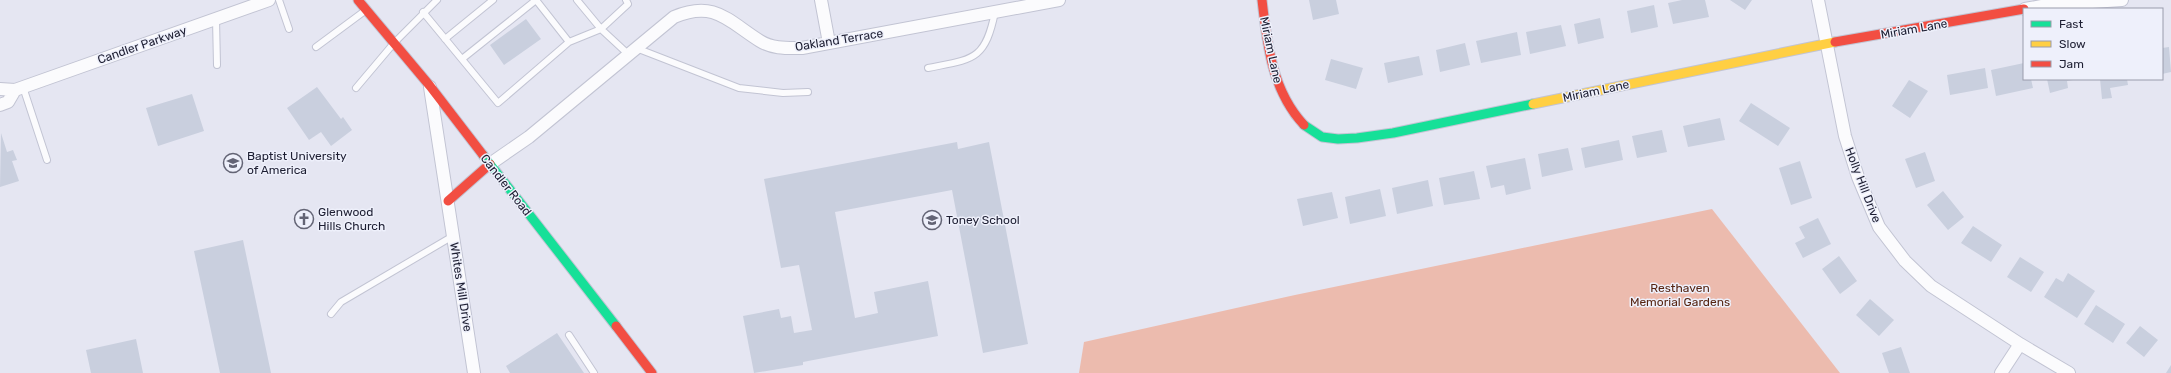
<svg xmlns="http://www.w3.org/2000/svg" width="2171" height="373" font-family="Rubik,sans-serif">
<style>
.green{fill:#ecbbae}
.building{fill:#c9cfde}
.lines{fill:none;stroke-linecap:round;stroke-linejoin:round}
.lane-casing{stroke:#c2c4d3;stroke-width:8}
.street-casing{stroke:#c2c4d3;stroke-width:14}
.fast-casing{stroke:#c2c4d3;stroke-width:11}
.slow-casing{stroke:#c2c4d3;stroke-width:11}
.jam-casing{stroke:#c2c4d3;stroke-width:11}
.lane{stroke:#fbfbfd;stroke-width:6}
.street{stroke:#fbfbfd;stroke-width:12}
.fast{stroke:#16e098;stroke-width:9}
.slow{stroke:#ffcf43;stroke-width:9}
.jam{stroke:#f24e42;stroke-width:9}
.labels{text-anchor:middle;dominant-baseline:central;stroke-width:3;stroke-linejoin:round;paint-order:stroke}
.street-label{font-size:12px;fill:#1d1e32;stroke:#eef0fb}
.poi-label{font-size:12px;fill:#1d1e32;stroke:#eef0fb;text-anchor:start}
.park-label{font-size:12px;fill:#562411;stroke:#eef0fb}
</style>
<rect width="100%" height="100%" fill="#e5e6f2"/>
<path class="green" d="M 1712,209 L 1840,373 L 1079,373 L 1084,342 L 1295,295 Z"/>
<path class="building" d="M 1309,0 L 1336,0 L 1339,14 L 1313,20 Z
M 1682,0 L 1705,0 L 1709,17 L 1673,24 L 1668,3 Z
M 1730,0 L 1752,0 L 1745,10 Z
M 1654,5 L 1658,27 L 1631,33 L 1627,11 Z
M 1600,18 L 1604,38 L 1578,44 L 1574,24 Z
M 526,19 L 541,39 L 504,65 L 490,45 Z
M 1561,25 L 1566,46 L 1530,54 L 1526,32 Z
M 1517,32 L 1521,55 L 1481,63 L 1476,41 Z
M 1465,43 L 1470,65 L 1440,72 L 1436,50 Z
M 2169,47 L 2171,72 L 2162,74 L 2162,48 Z
M 1419,56 L 1423,75 L 1388,83 L 1384,63 Z
M 1331,59 L 1363,68 L 1356,89 L 1325,80 Z
M 2024,63 L 2024,79 L 2031,79 L 2033,88 L 1996,96 L 1991,70 Z
M 1985,68 L 1988,88 L 1950,95 L 1947,75 Z
M 2047,79 L 2073,79 L 2073,80 L 2067,81 L 2068,88 L 2050,93 Z
M 2100,79 L 2127,79 L 2128,85 L 2110,88 L 2112,98 L 2102,99 Z
M 1909,80 L 1928,91 L 1910,118 L 1892,106 Z
M 317,87 L 341,119 L 343,117 L 352,130 L 331,146 L 321,132 L 309,140 L 287,108 Z
M 192,94 L 204,131 L 158,146 L 146,108 Z
M 1751,103 L 1790,128 L 1778,146 L 1739,121 Z
M 1720,118 L 1725,140 L 1688,147 L 1683,126 Z
M 1662,130 L 1667,152 L 1637,158 L 1632,136 Z
M 1,133 L 7,152 L 13,150 L 17,160 L 12,161 L 19,181 L 0,187 Z
M 1619,140 L 1623,160 L 1585,168 L 1581,148 Z
M 957,142 L 958,149 L 989,142 L 1028,344 L 983,353 L 952,190 L 835,212 L 855,318 L 878,313 L 874,292 L 928,281 L 938,336 L 803,362 L 803,365 L 754,373 L 743,316 L 779,309 L 781,318 L 791,316 L 794,333 L 812,330 L 799,265 L 781,268 L 764,179 Z
M 1568,148 L 1573,170 L 1542,177 L 1538,154 Z
M 1925,152 L 1935,181 L 1916,188 L 1905,159 Z
M 1525,158 L 1531,189 L 1506,195 L 1504,185 L 1491,188 L 1486,166 Z
M 1800,161 L 1812,198 L 1791,205 L 1779,168 Z
M 1474,171 L 1480,199 L 1444,205 L 1439,178 Z
M 1428,180 L 1433,206 L 1397,214 L 1392,188 Z
M 1380,189 L 1386,216 L 1350,224 L 1345,197 Z
M 1943,191 L 1964,217 L 1948,230 L 1927,205 Z
M 1332,192 L 1338,218 L 1303,226 L 1297,199 Z
M 1818,218 L 1831,244 L 1803,258 L 1795,243 L 1805,238 L 1799,227 Z
M 1973,226 L 2002,245 L 1991,262 L 1961,243 Z
M 243,240 L 271,373 L 220,373 L 194,251 Z
M 1839,256 L 1857,281 L 1840,294 L 1822,269 Z
M 2020,257 L 2044,272 L 2031,292 L 2007,277 Z
M 2068,273 L 2095,291 L 2077,318 L 2044,297 L 2056,278 L 2063,282 Z
M 1870,299 L 1894,320 L 1879,336 L 1856,315 Z
M 2096,305 L 2125,324 L 2113,343 L 2084,324 Z
M 2140,326 L 2158,340 L 2144,357 L 2126,343 Z
M 557,333 L 584,373 L 510,373 L 506,366 Z
M 136,339 L 143,373 L 91,373 L 86,350 Z
M 1901,347 L 1910,373 L 1889,373 L 1882,353 Z
M 2171,365 L 2171,373 L 2166,373 Z"/>
<g class="lines">
<defs>
<path id="lane" d="M 279,0 L 289,29
M 536,0 L 569,42
M 577,0 L 601,29 L 628,54
M 423,12 L 498,103 L 569,42 L 601,29 L 628,4 L 626,0
M 216,19 L 217,65
M 445,39 L 493,0
M 316,47 L 366,10
M 636,48 L 739,88 L 783,93 L 808,92
M 462,59 L 536,0
M 928,68 C 973,59 985,61 995,12
M 23,87 L 47,160
M 356,88 L 394,43 L 437,0
M 331,314 L 341,302 L 453,236
M 569,335 L 594,373"/>
<path id="street" d="M 821,0 L 829,43
M 1818,0 L 1845,136 L 1858,177 L 1879,227 L 1905,261 L 1931,286 L 2020,344 L 2069,373
M 2025,9 L 2047,5 L 2122,0
M 430,87 L 474,373
M 0,89 L 15,90 L 269,0
M 0,105 L 8,102 L 15,90
M 490,164 L 529,137 L 674,17 C 715,0 728,21 760,41 C 773,49 787,48 802,48 L 1059,0
M 2001,373 L 2020,344"/>
<path id="fast" d="M 1304,125 L 1322,137 L 1338,139 L 1357,138 L 1393,133 L 1533,104
M 483,155 L 616,326"/>
<path id="slow" d="M 1533,104 L 1835,42"/>
<path id="jam" d="M 358,0 L 430,86 L 483,155
M 1262,0 C 1267,44 1272,91 1304,125
M 1835,42 L 2024,9
M 448,201 L 490,164
M 616,326 L 652,373"/>
</defs>
<use href="#lane" class="lane-casing"/>
<use href="#street" class="street-casing"/>
<use href="#fast" class="fast-casing"/>
<use href="#slow" class="slow-casing"/>
<use href="#jam" class="jam-casing"/>
<use href="#lane" class="lane"/>
<use href="#street" class="street"/>
<use href="#fast" class="fast"/>
<use href="#slow" class="slow"/>
<use href="#jam" class="jam"/>
</g>
<defs>
<symbol id="school-ring" viewBox="-11 -11 22 22"><circle r="9.5" fill="#eef0fb" stroke="#636475" stroke-width="1.5"/><path d="M0-5L7-2L0 1L-7-2ZM-4 1L0 2.5L4 1V4Q0 6-4 4Z" fill="#636475"/></symbol>
<symbol id="church-ring" viewBox="-11 -11 22 22"><circle r="9.5" fill="#eef0fb" stroke="#636475" stroke-width="1.5"/><path d="M-1.2-6h2.4v3.5h3.3v2.4h-3.3V6h-2.4V-.1h-3.3v-2.4h3.3Z" fill="#636475"/></symbol>
</defs>
<g fill-rule="evenodd">
<use href="#school-ring" x="222" y="152" width="22" height="22"/>
<use href="#church-ring" x="293" y="208" width="22" height="22"/>
<use href="#school-ring" x="921" y="209" width="22" height="22"/>
</g>
<g class="labels">
<g class="street-label">
<text transform="translate(1914 29) rotate(-10)">Miriam Lane</text>
<text transform="translate(839 40) rotate(-9)">Oakland Terrace</text>
<text transform="translate(142 45) rotate(-19)">Candler Parkway</text>
<text transform="translate(1271 50) rotate(78)">Miriam Lane</text>
<text transform="translate(1596 91) rotate(-12)">Miriam Lane</text>
<text transform="translate(506 185) rotate(52)">Candler Road</text>
<text transform="translate(1863 185) rotate(69)">Holly Hill Drive</text>
<text transform="translate(461 287) rotate(81)">Whites Mill Drive</text>
</g>
<g class="poi-label">
<text x="247" y="156">Baptist University<tspan x="247" dy="14">of America</tspan></text>
<text x="318" y="212">Glenwood<tspan x="318" dy="14">Hills Church</tspan></text>
<text x="946" y="220">Toney School</text>
</g>
<g class="park-label">
<text x="1680" y="288">Resthaven<tspan x="1680" dy="14">Memorial Gardens</tspan></text>
</g>
</g>
<rect x="2023" y="8" width="140" height="72" fill="#eef0fb" stroke="#9a9cab"/>
<rect x="2031" y="21" width="20" height="6" fill="#16e098" stroke="#9a9cab"/>
<text x="2059" y="28" font-size="12" fill="#1d1e32">Fast</text>
<rect x="2031" y="41" width="20" height="6" fill="#ffcf43" stroke="#9a9cab"/>
<text x="2059" y="48" font-size="12" fill="#1d1e32">Slow</text>
<rect x="2031" y="61" width="20" height="6" fill="#f24e42" stroke="#9a9cab"/>
<text x="2059" y="68" font-size="12" fill="#1d1e32">Jam</text>
</svg>
